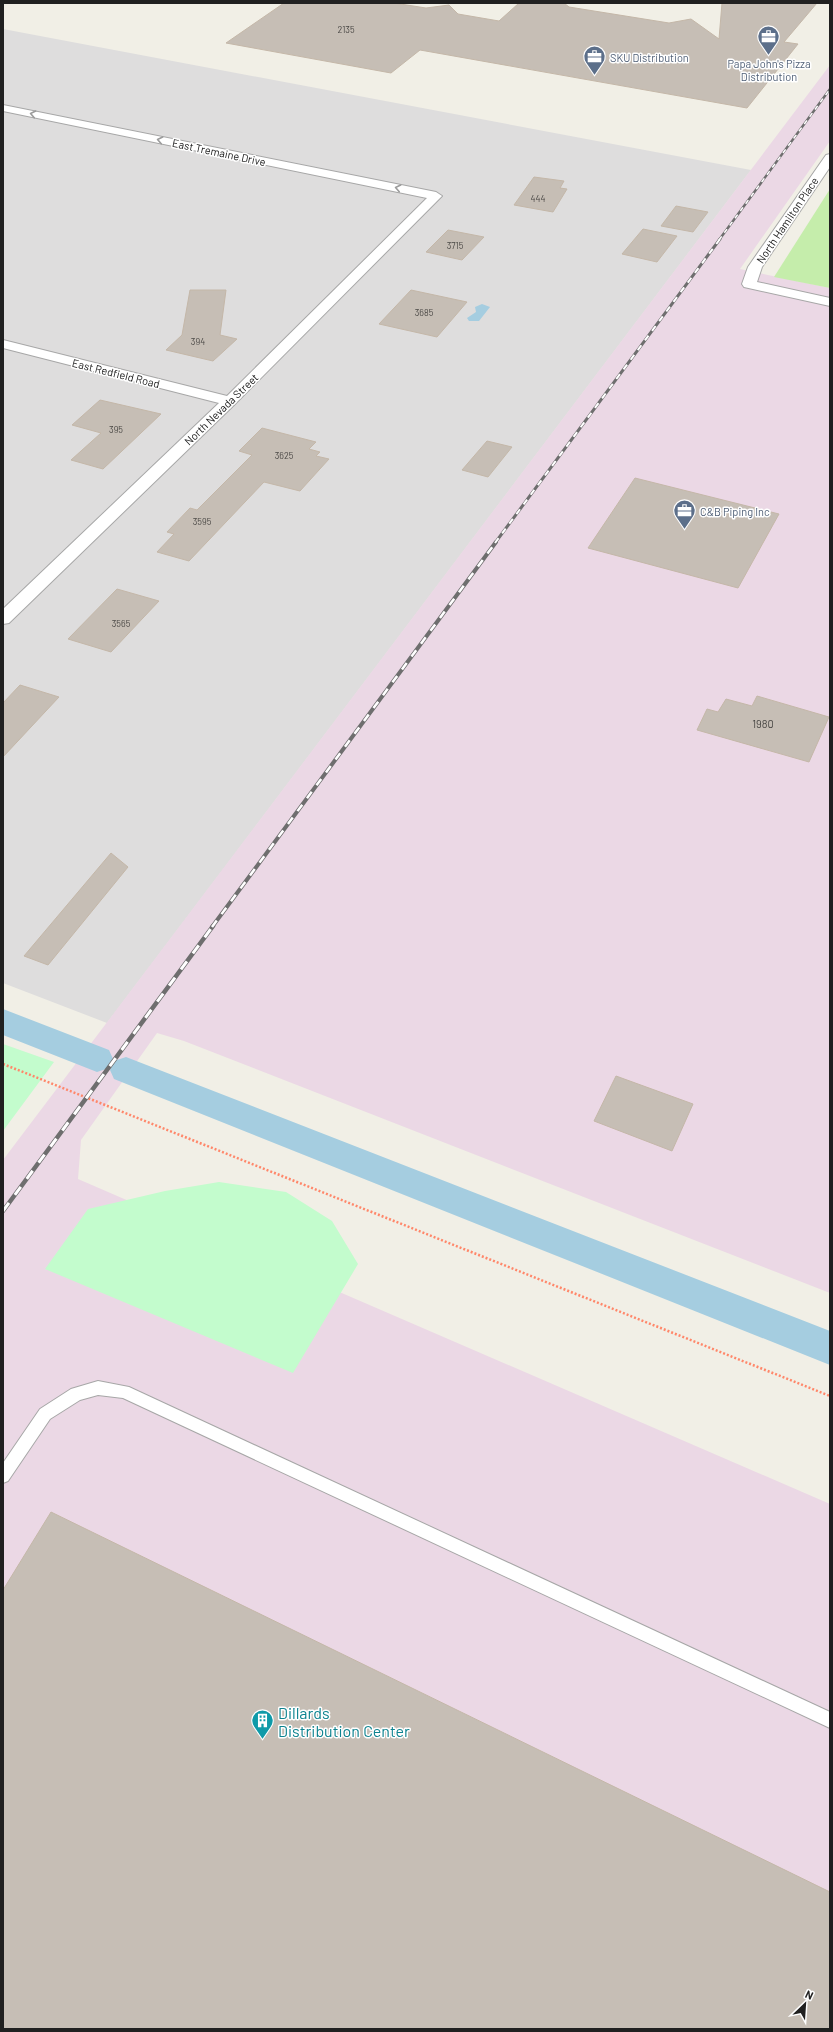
<svg xmlns="http://www.w3.org/2000/svg" width="833" height="2032" font-family="Barlow,sans-serif">
<style>
.residential{fill:#dedddd}
.industrial{fill:#ebd8e5}
.grass{fill:#c5edab}
.park{fill:#c3fccd}
.water{fill:#a5cde0}
.lines{fill:none;stroke-linecap:round;stroke-linejoin:round}
.canal{fill:#a5cde0;fill-rule:evenodd}
.building{fill:#c6beb5;stroke:#c4b7a8}
.service-casing{stroke:#a7a7a7;stroke-width:2}
.minor-casing{stroke:#a7a7a7;stroke-width:2}
.path{stroke:#ff876a;stroke-width:2.5;stroke-dasharray:2 2;stroke-linecap:butt}
.service{fill:#fff;fill-rule:evenodd}
.minor{fill:#fff;fill-rule:evenodd}
.rail-far3-casing{stroke:#6e6e6e;stroke-width:2.5}
.rail-far2-casing{stroke:#6e6e6e;stroke-width:3}
.rail-far1-casing{stroke:#6e6e6e;stroke-width:4}
.rail-casing{stroke:#6e6e6e;stroke-width:4.5}
.rail-far3{stroke:#fff;stroke-width:1.5;stroke-dasharray:4.5;stroke-linecap:butt}
.rail-far2{stroke:#fff;stroke-width:2;stroke-dasharray:6;stroke-linecap:butt}
.rail-far1{stroke:#fff;stroke-width:2.5;stroke-dasharray:8;stroke-linecap:butt}
.rail{stroke:#fff;stroke-width:3;stroke-dasharray:10;stroke-linecap:butt}
.oneway{stroke:#9b9b9b}
.labels{text-anchor:middle;dominant-baseline:central;stroke-width:3;stroke-linejoin:round;paint-order:stroke}
.far-number-label{font-size:9px;fill:#4a4845}
.far-service-label{font-size:11px;fill:#4e5e75;stroke:#fff;text-anchor:start}
.far-street-label{font-size:11px;fill:#202020;stroke:#fff}
.number-label{font-size:11px;fill:#4a4845}
.near-culture-label{font-size:16px;fill:#0d838f;stroke:#fff;text-anchor:start}
</style>
<rect width="100%" height="100%" fill="#f1efe6"/>
<path class="residential" d="M 3,29 L 751,170 L 107,1023 L 3,983 Z"/>
<path class="industrial" d="M 830,65 L 830,141 L 740,269 L 830,288 L 830,1293 L 184,1041 L 157,1033 L 81,1140 L 78,1179 L 830,1504 L 830,2029 L 3,2029 L 3,1160 Z"/>
<path class="grass" d="M 830,189 L 830,288 L 774,277 Z"/>
<path class="park" d="M 3,1044 L 54,1062 L 3,1131 Z
M 219,1182 L 286,1192 L 332,1221 L 358,1264 L 293,1373 L 45,1269 L 88,1209 L 165,1191 Z"/>
<path class="water" d="M 482,304 L 490,307 L 479,321 L 469,321 L 467,318 L 476,312 L 475,307 Z"/>
<g class="lines">
<path class="canal" d="M 3,1009 L 109,1050 L 113,1059 L 109,1068 L 97,1072 L 3,1035 Z
M 126,1057 L 830,1331 L 830,1365 L 114,1079 L 110,1070 L 114,1061 Z"/>
</g>
<path class="building" d="M 284,3 L 394,3 L 426,8 L 449,5 L 458,14 L 499,21 L 519,3 L 564,3 L 569,7 L 669,23 L 691,19 L 719,39 L 722,3 L 817,3 L 784,42 L 798,44 L 747,108 L 420,50 L 391,73 L 226,43 Z
M 534,177 L 564,181 L 560,188 L 567,189 L 553,212 L 514,205 Z
M 676,206 L 708,212 L 693,232 L 661,226 Z
M 643,229 L 677,236 L 657,262 L 622,254 Z
M 448,230 L 484,237 L 462,260 L 426,252 Z
M 190,290 L 226,290 L 220,335 L 237,339 L 213,361 L 166,350 L 182,335 Z
M 411,290 L 467,302 L 437,337 L 379,324 Z
M 100,400 L 161,414 L 103,469 L 71,460 L 101,433 L 72,425 Z
M 262,428 L 316,442 L 309,449 L 320,452 L 316,456 L 329,459 L 300,491 L 264,482 L 189,561 L 157,552 L 174,534 L 167,532 L 190,508 L 197,510 L 252,455 L 239,451 Z
M 487,441 L 512,447 L 488,477 L 462,470 Z
M 635,478 L 779,514 L 738,588 L 588,548 Z
M 117,589 L 159,601 L 111,652 L 68,639 Z
M 20,685 L 59,697 L 3,757 L 3,703 Z
M 757,696 L 829,717 L 809,762 L 697,730 L 707,709 L 718,712 L 726,699 L 752,706 Z
M 111,853 L 128,867 L 48,965 L 24,956 Z
M 616,1076 L 693,1104 L 672,1151 L 594,1121 Z
M 51,1512 L 830,1892 L 830,2029 L 3,2029 L 3,1590 Z"/>
<g class="lines">
<defs>
<path id="service" d="M 98,1381 L 129,1387 L 830,1712 L 830,1728 L 123,1398 L 98,1395 L 80,1400 L 50,1419 L 8,1481 L 3,1483 L 3,1463 L 40,1409 L 71,1389 Z"/>
<path id="minor" d="M 3,105 L 436,192 L 442,196 L 235,404 L 9,623 L 3,624 L 3,609 L 219,403 L 3,348 L 3,340 L 227,396 L 427,198 L 3,111 Z
M 830,154 L 830,167 L 762,267 L 757,282 L 830,298 L 830,306 L 744,287 L 742,284 L 748,267 L 826,155 Z"/>
</defs>
<use href="#service" class="service-casing"/>
<use href="#minor" class="minor-casing"/>
<path class="path" d="M 3,1064 L 830,1396"/>
<use href="#service" class="service"/>
<use href="#minor" class="minor"/>
<defs>
<path id="rail-far3" d="M 719,240 L 830,89"/>
<path id="rail-far2" d="M 495,543 L 720,239"/>
<path id="rail-far1" d="M 212,927 L 496,542"/>
<path id="rail" d="M 3,1211 L 213,926"/>
</defs>
<use href="#rail-far3" class="rail-far3-casing"/>
<use href="#rail-far2" class="rail-far2-casing"/>
<use href="#rail-far1" class="rail-far1-casing"/>
<use href="#rail" class="rail-casing"/>
<use href="#rail-far3" class="rail-far3"/>
<use href="#rail-far2" class="rail-far2"/>
<use href="#rail-far1" class="rail-far1"/>
<use href="#rail" class="rail"/>
</g>
<defs><path id="oneway-chevron" d="M-2-3.5L2.5 0L-2 3.5" fill="none" stroke-width="1.6" stroke-linecap="round" stroke-linejoin="round"/></defs>
<g class="oneway">
<use href="#oneway-chevron" transform="translate(33 114) rotate(-168)"/>
<use href="#oneway-chevron" transform="translate(160 140) rotate(-168)"/>
<use href="#oneway-chevron" transform="translate(398 188) rotate(-168)"/>
</g>
<defs>
<symbol id="office-pin" viewBox="-11 -11 22 30"><path d="M0 17L-7.5 6A9.5 9.5 0 1 1 7.5 6Z" fill="#5c6f8a" stroke="#fff"/><path d="M-6-3h4V-5.5h4V-3h4V5H-6ZM-1-4.5V-3h2v-1.5ZM-6 0V1H6V0Z" fill="#fff"/></symbol>
<symbol id="building-pin" viewBox="-11 -11 22 30"><path d="M0 17L-7.5 6A9.5 9.5 0 1 1 7.5 6Z" fill="#0f9aa8" stroke="#fff"/><path d="M-4-6H4V6H1V3H-1V6H-4ZM-2.5-4.3h1.7v1.8h-1.7ZM.8-4.3h1.7v1.8H.8ZM-2.5-1h1.7V.8h-1.7ZM.8-1h1.7V.8H.8Z" fill="#fff"/></symbol>
</defs>
<g fill-rule="evenodd">
<use href="#office-pin" x="756" y="24" width="25" height="34"/>
<use href="#office-pin" x="582" y="44" width="25" height="34"/>
<use href="#office-pin" x="672" y="498" width="25" height="34"/>
<use href="#building-pin" x="250" y="1708" width="25" height="34"/>
</g>
<g class="labels">
<g class="far-number-label">
<text x="346" y="29">2135</text>
<text x="538" y="198">444</text>
<text x="455" y="245">3715</text>
<text x="424" y="312">3685</text>
<text x="198" y="341">394</text>
<text x="116" y="429">395</text>
<text x="284" y="455">3625</text>
<text x="202" y="521">3595</text>
<text x="121" y="623">3565</text>
</g>
<g class="far-service-label">
<text x="610" y="57">SKU Distribution</text>
<text x="769" y="63" text-anchor="middle">Papa John's Pizza<tspan x="769" dy="13">Distribution</tspan></text>
<text x="700" y="511">C&amp;B Piping Inc</text>
</g>
<g class="far-street-label">
<text transform="translate(219 152) rotate(12)">East Tremaine Drive</text>
<text transform="translate(787 220) rotate(-56)">North Hamilton Place</text>
<text transform="translate(116 373) rotate(14)">East Redfield Road</text>
<text transform="translate(221 409) rotate(-44)">North Nevada Street</text>
</g>
<g class="number-label">
<text x="763" y="723">1980</text>
</g>
<g class="near-culture-label">
<text x="278" y="1712">Dillards<tspan x="278" dy="18">Distribution Center</tspan></text>
</g>
</g>
<rect width="833" height="2032" fill="none" stroke="#202020" stroke-width="8"/>
<g transform="translate(805 2004) rotate(25)" stroke="#ffffff" stroke-width="3" paint-order="stroke">
<path d="M0-3L7 15L0 10L-7 15Z" fill="#202020"/>
<text y="-6" font-size="11" font-weight="bold" text-anchor="middle" fill="#202020">N</text>
</g>
</svg>
